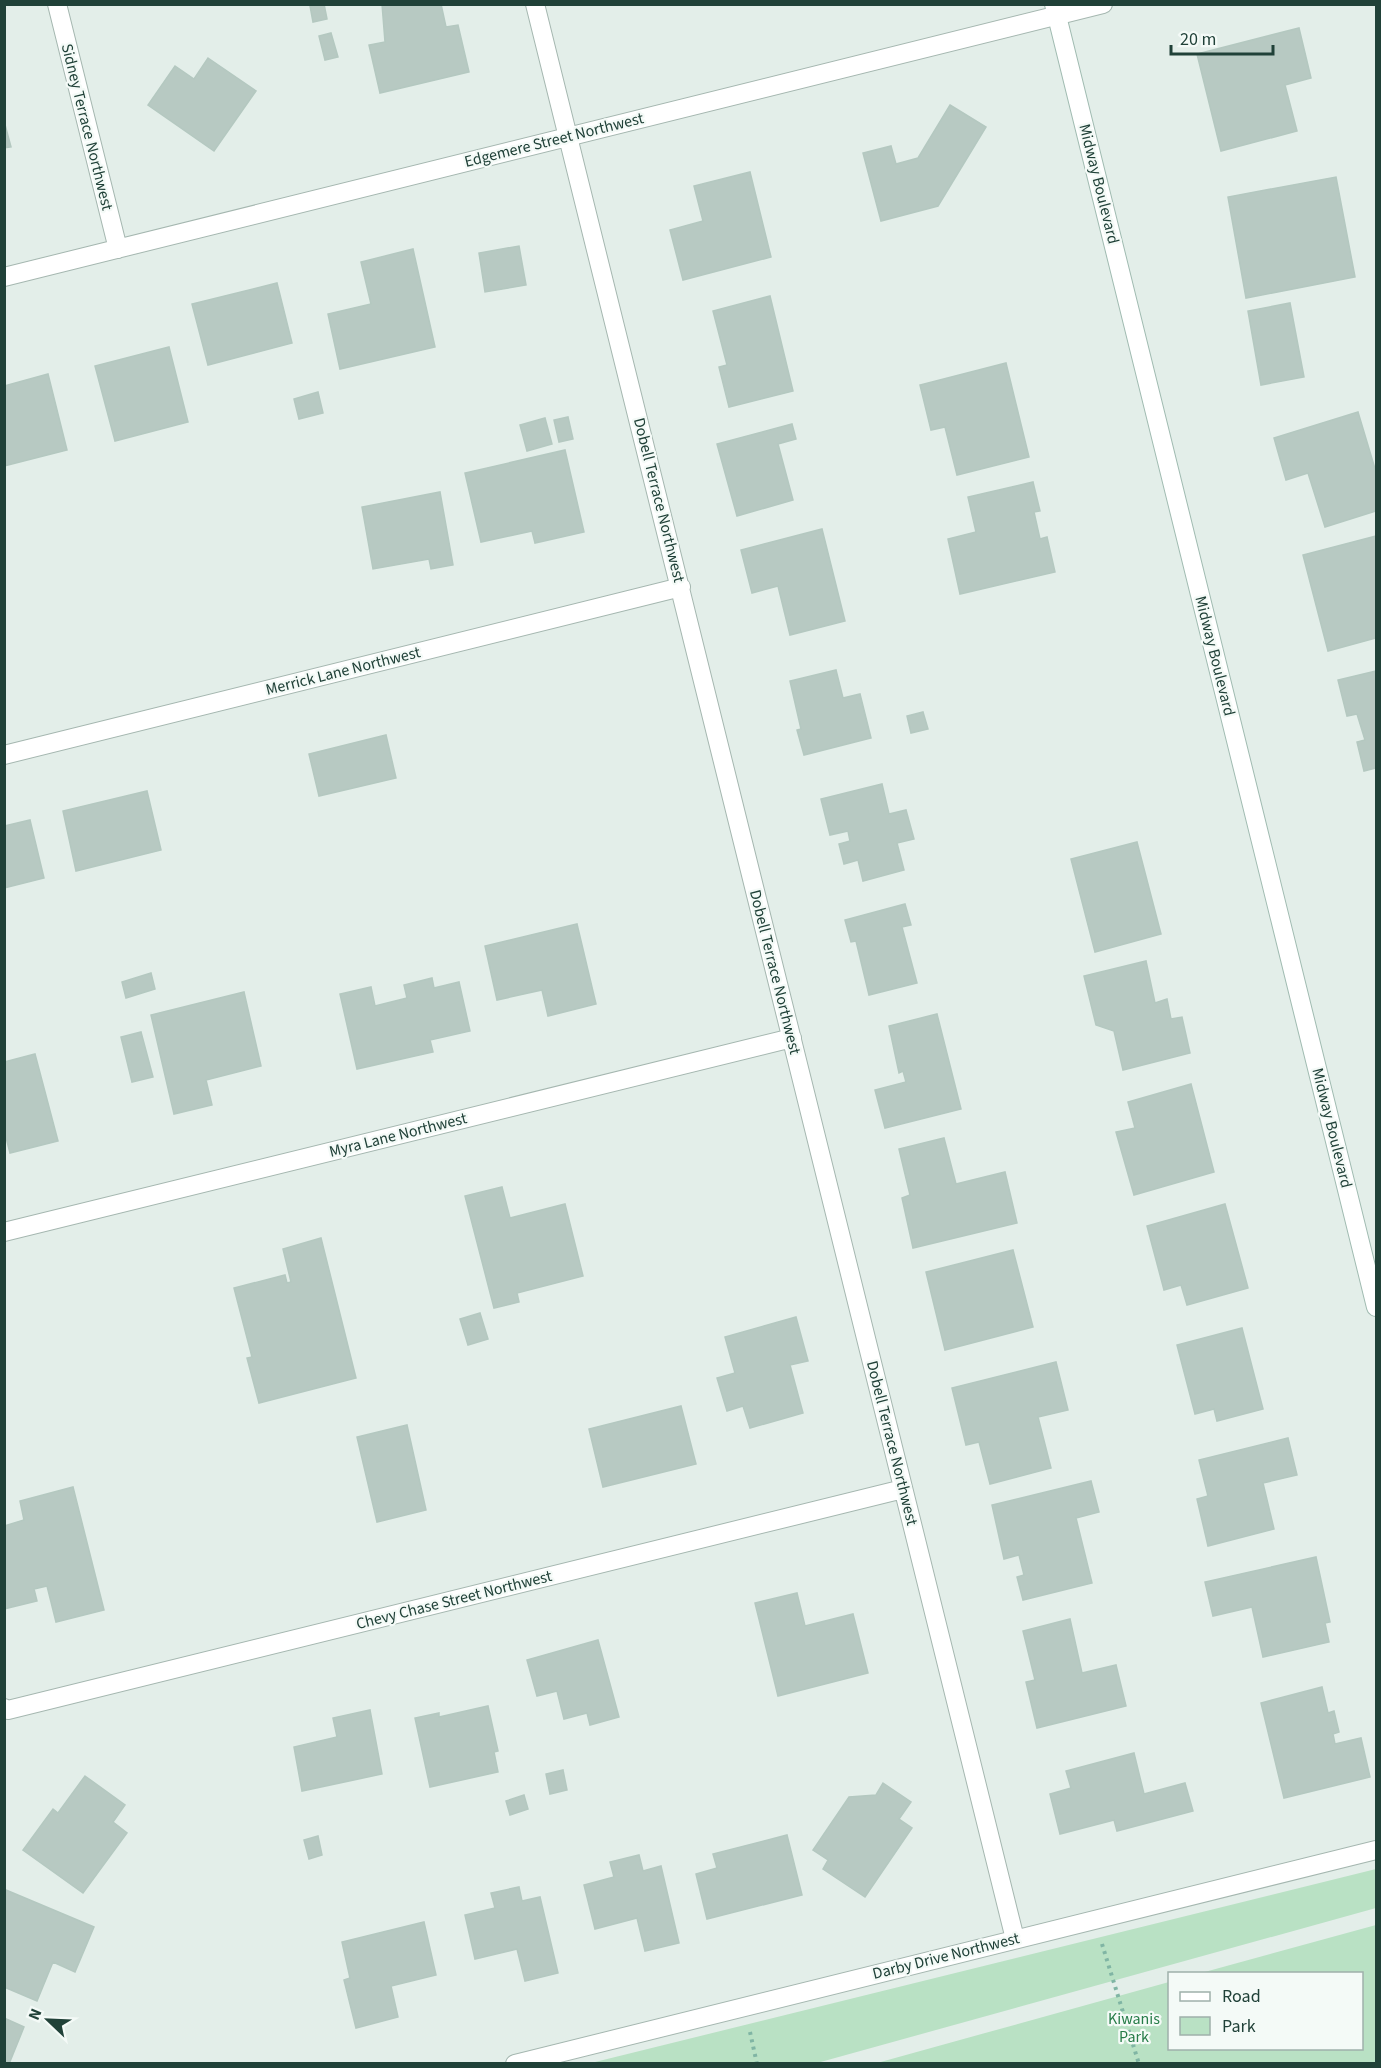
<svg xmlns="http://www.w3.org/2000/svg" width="1381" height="2068" font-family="'Source Sans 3',sans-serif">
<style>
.green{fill:#b9e1c4}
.building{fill:#b7c9c2;stroke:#b4c8c0;stroke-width:1.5}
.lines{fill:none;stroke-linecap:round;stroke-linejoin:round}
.street-casing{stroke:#a5b7b0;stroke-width:20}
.secondary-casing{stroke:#a0bbb1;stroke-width:20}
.path{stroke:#80b5a4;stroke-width:4;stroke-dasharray:3 4.5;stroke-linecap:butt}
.street{stroke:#fff;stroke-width:18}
.secondary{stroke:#fff;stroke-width:18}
.labels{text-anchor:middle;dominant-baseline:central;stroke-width:4.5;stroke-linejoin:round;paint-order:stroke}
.street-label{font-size:16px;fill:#204138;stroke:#f4faf7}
.park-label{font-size:16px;fill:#267c48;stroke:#f4faf7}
</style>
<rect width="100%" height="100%" fill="#e3eee9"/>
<path class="green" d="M 1376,1869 L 1376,1908 L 817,2063 L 591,2063 Z
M 1376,1925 L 1376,2063 L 877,2063 L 1169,1982 L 1170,2048 L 1362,2048 L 1362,1974 L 1201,1973 Z"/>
<path class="building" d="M 324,4 L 327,19 L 313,22 L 310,6 Z
M 382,4 L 441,4 L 446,27 L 458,25 L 469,72 L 380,93 L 369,45 L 385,42 Z
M 1299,28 L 1311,78 L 1285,85 L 1297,131 L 1221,151 L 1197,54 Z
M 331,33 L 338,57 L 325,60 L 319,36 Z
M 208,58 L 256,91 L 214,151 L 148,105 L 175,66 L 194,79 Z
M 950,105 L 986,127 L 938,206 L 881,221 L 863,153 L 891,146 L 896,164 L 918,158 Z
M 4,121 L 11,147 L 4,148 Z
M 750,172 L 771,257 L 683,280 L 670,230 L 703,221 L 694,186 Z
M 1336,177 L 1355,277 L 1246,298 L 1228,197 Z
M 519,246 L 526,285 L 485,292 L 479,253 Z
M 413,249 L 435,347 L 340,369 L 328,314 L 371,304 L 361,262 Z
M 277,283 L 292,343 L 208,365 L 192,304 Z
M 770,296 L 793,391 L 729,407 L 719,367 L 727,365 L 713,311 Z
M 1290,303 L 1304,377 L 1261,385 L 1248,311 Z
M 169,347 L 188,422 L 115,441 L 95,366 Z
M 1006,363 L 1029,457 L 957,475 L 945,427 L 931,430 L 920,385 Z
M 48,374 L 67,450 L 4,466 L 4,386 Z
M 318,392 L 323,413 L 299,419 L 294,399 Z
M 1358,412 L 1376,472 L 1376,511 L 1325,527 L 1308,473 L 1286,480 L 1274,438 Z
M 568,417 L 573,439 L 559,442 L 554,420 Z
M 545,418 L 552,444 L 527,451 L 520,425 Z
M 792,424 L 796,439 L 778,444 L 793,500 L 737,516 L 717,444 Z
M 565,450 L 584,532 L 535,543 L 532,531 L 481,542 L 465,473 Z
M 1033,482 L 1040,511 L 1034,512 L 1040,539 L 1047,537 L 1055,572 L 960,594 L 948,539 L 976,532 L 968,497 Z
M 440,492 L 453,565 L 431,569 L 429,559 L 373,569 L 362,507 Z
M 822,529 L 845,621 L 790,635 L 778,586 L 752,593 L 741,550 Z
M 1376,536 L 1376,638 L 1328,651 L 1303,555 Z
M 836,670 L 843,698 L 860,694 L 871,738 L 804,755 L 797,730 L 801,729 L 790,681 Z
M 1376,671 L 1376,768 L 1364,771 L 1357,742 L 1365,740 L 1357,714 L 1347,716 L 1338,680 Z
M 923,712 L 928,729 L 911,733 L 907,716 Z
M 386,735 L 396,778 L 319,796 L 309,754 Z
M 882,784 L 889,814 L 906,810 L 914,839 L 897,843 L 904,870 L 863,881 L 858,860 L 844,864 L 839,844 L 850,841 L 848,831 L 830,835 L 821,799 Z
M 147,791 L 161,850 L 76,871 L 63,811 Z
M 30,820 L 44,878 L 4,888 L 4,826 Z
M 1137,842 L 1161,934 L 1095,952 L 1071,859 Z
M 905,904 L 911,925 L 902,927 L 917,983 L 869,995 L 856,941 L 851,942 L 845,920 Z
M 577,924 L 596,1004 L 548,1016 L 542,990 L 497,1000 L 485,946 Z
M 1146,961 L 1155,1003 L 1167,999 L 1171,1019 L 1182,1017 L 1190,1053 L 1123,1070 L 1114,1031 L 1096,1025 L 1084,976 Z
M 151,973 L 155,989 L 126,998 L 122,982 Z
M 432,978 L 434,988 L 459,982 L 470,1031 L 430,1040 L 433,1052 L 357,1069 L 340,994 L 371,987 L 375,1006 L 407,998 L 404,985 Z
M 244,992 L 261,1066 L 206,1080 L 212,1105 L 174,1114 L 151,1015 Z
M 937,1014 L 961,1109 L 885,1128 L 875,1090 L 906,1082 L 903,1071 L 899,1073 L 889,1026 Z
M 141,1032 L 153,1077 L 132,1082 L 121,1037 Z
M 35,1054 L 58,1141 L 10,1153 L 4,1130 L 4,1062 Z
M 1191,1084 L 1214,1172 L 1134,1195 L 1116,1132 L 1135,1128 L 1128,1102 Z
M 944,1138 L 956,1184 L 1005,1172 L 1017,1223 L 913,1248 L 902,1198 L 910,1195 L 899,1149 Z
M 502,1187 L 510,1218 L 565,1204 L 583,1276 L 517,1293 L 519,1302 L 494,1308 L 465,1196 Z
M 1225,1204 L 1248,1288 L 1187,1305 L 1181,1285 L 1164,1290 L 1147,1226 Z
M 321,1238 L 356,1378 L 259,1403 L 247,1358 L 252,1357 L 234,1288 L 285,1275 L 287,1283 L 291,1282 L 283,1249 Z
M 1013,1250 L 1033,1327 L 945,1350 L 926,1272 Z
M 480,1313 L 488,1339 L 468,1345 L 460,1319 Z
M 796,1317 L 808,1361 L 790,1365 L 803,1413 L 750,1428 L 743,1406 L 727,1411 L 717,1378 L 735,1373 L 725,1337 Z
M 1242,1328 L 1263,1409 L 1217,1421 L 1214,1409 L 1195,1414 L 1177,1345 Z
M 1056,1362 L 1068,1410 L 1038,1417 L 1051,1468 L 990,1484 L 979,1442 L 966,1445 L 952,1388 Z
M 681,1406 L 696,1464 L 603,1487 L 589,1429 Z
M 407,1425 L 426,1510 L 377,1522 L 357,1437 Z
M 1288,1438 L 1297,1475 L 1263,1483 L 1274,1529 L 1208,1546 L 1197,1499 L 1208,1496 L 1199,1460 Z
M 1091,1481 L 1099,1512 L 1076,1518 L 1092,1583 L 1023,1600 L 1017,1577 L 1024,1575 L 1019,1555 L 1004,1559 L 992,1505 Z
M 73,1487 L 104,1610 L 56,1622 L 47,1586 L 34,1589 L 37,1601 L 4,1609 L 4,1526 L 24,1520 L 20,1501 Z
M 1316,1557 L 1330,1622 L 1325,1623 L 1329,1642 L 1263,1657 L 1252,1607 L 1213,1616 L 1205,1582 Z
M 797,1593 L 805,1626 L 853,1614 L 868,1673 L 778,1696 L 755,1603 Z
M 1070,1619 L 1082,1673 L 1116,1665 L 1126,1706 L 1037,1728 L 1026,1682 L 1035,1680 L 1023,1631 Z
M 598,1640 L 619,1717 L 590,1725 L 587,1713 L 564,1719 L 557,1691 L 537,1696 L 527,1660 Z
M 1322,1687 L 1328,1713 L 1334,1711 L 1339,1732 L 1333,1734 L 1335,1744 L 1361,1738 L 1370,1777 L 1284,1798 L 1261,1703 Z
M 488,1706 L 498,1751 L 494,1752 L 498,1772 L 430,1787 L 415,1718 L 439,1713 L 439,1717 Z
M 370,1710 L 382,1774 L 302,1791 L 294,1747 L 337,1737 L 333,1718 Z
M 1134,1753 L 1144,1794 L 1185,1783 L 1193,1811 L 1117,1831 L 1114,1820 L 1060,1834 L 1050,1794 L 1071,1788 L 1066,1771 Z
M 563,1770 L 567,1790 L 550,1794 L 546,1774 Z
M 85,1776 L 125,1805 L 113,1822 L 127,1833 L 83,1893 L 23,1850 L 53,1809 L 58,1813 Z
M 883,1783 L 911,1802 L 899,1819 L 912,1828 L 865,1897 L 823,1869 L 828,1860 L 813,1850 L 849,1797 L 876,1795 Z
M 524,1795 L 528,1809 L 510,1815 L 506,1801 Z
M 787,1835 L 802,1895 L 707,1919 L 696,1874 L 717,1868 L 713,1854 Z
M 318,1836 L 322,1855 L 309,1859 L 304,1840 Z
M 639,1855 L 643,1871 L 661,1866 L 679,1943 L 645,1951 L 637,1918 L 595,1929 L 584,1885 L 614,1877 L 610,1862 Z
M 519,1887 L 522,1901 L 540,1897 L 558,1973 L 525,1981 L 517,1949 L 475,1959 L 465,1915 L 495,1908 L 491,1893 Z
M 6,1890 L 94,1927 L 75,1972 L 53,1962 L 37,2001 L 4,1987 Z
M 424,1922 L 436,1975 L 391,1986 L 398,2017 L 356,2028 L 344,1980 L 350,1978 L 342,1942 Z
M 4,2018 L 24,2027 L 9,2064 L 4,2064 Z"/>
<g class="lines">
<defs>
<path id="street" d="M 57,4 L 118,249
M 535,4 L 1015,1939
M 4,277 L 1103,4
M 4,755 L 681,587
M 4,1232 L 792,1038
M 4,1708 L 8,1710 L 903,1489
M 515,2064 L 1376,1850"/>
<path id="secondary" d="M 1054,4 L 1376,1307"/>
</defs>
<use href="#street" class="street-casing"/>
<use href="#secondary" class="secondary-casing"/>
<path class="path" d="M 1102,1944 L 1139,2064
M 750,2032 L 757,2064"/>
<use href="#street" class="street"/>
<use href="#secondary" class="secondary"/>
</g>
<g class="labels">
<g class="street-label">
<text transform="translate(87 127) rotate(76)">Sidney Terrace Northwest</text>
<text transform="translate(554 140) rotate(-14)">Edgemere Street Northwest</text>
<text transform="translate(1099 184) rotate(76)">Midway Boulevard</text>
<text transform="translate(659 500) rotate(76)">Dobell Terrace Northwest</text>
<text transform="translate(1215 656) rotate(76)">Midway Boulevard</text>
<text transform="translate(343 671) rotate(-14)">Merrick Lane Northwest</text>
<text transform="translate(775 972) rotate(76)">Dobell Terrace Northwest</text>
<text transform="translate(1332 1128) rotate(76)">Midway Boulevard</text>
<text transform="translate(398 1135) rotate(-14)">Myra Lane Northwest</text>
<text transform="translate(892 1443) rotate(76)">Dobell Terrace Northwest</text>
<text transform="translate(454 1600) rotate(-14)">Chevy Chase Street Northwest</text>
<text transform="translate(946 1956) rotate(-14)">Darby Drive Northwest</text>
</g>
<g class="park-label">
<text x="1134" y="2019">Kiwanis<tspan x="1134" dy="18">Park</tspan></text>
</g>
</g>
<rect width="1381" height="2068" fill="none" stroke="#204138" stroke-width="12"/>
<rect x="1168" y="1972" width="195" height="78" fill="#f4faf7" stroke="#9fb0ab" stroke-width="1.5"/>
<rect x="1180" y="1992" width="30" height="9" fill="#ffffff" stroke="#9fb0ab" stroke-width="1.5"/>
<text x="1222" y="2002" font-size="18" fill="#204138">Road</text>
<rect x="1180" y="2017" width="30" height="18" fill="#b9e1c4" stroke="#9fb0ab" stroke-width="1.5"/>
<text x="1222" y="2032" font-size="18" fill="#204138">Park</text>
<g transform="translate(48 2020) rotate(293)" stroke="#f4faf7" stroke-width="4.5" paint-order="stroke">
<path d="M0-4.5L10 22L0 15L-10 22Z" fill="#204138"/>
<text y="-9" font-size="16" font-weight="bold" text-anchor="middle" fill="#204138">N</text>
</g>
<path d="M1171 45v9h102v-9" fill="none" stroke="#204138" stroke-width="3"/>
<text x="1180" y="45" font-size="18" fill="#204138" stroke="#f4faf7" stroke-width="4.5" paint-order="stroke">20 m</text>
</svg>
